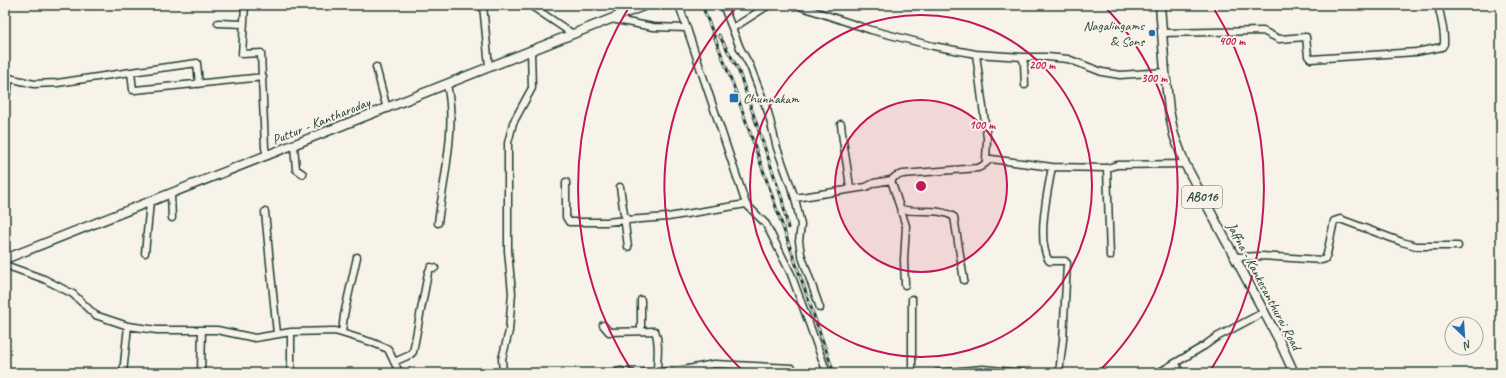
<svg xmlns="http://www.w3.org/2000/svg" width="1506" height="378" font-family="Caveat,sans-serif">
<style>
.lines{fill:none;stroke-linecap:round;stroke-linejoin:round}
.minor-casing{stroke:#1f3d34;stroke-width:9}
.major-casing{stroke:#1f3d34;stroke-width:11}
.minor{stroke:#f7f3e8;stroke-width:6}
.major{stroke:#f7f3e8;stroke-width:8}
.rail-casing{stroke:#1f3d34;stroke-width:3}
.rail{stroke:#f7f3e8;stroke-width:1.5;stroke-dasharray:4.5;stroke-linecap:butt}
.ring{fill:none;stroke:#c2185b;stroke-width:2}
.poi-dot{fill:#1f6fb2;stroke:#f7f3e8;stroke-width:1.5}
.labels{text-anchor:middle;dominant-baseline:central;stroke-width:4;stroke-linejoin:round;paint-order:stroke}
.shield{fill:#f7f3e8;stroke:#60746a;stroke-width:1}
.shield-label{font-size:13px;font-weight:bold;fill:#1f3d34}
.poi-label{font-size:14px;fill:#1f3d34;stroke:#f7f3e8;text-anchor:end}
.street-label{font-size:14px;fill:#1f3d34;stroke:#f7f3e8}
.centre{fill:#c2185b;stroke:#f7f3e8;stroke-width:2}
.ring-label{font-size:12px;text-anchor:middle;font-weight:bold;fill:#c2185b;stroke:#f7f3e8;stroke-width:4;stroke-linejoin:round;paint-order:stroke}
</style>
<rect width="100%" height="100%" fill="#f7f3e8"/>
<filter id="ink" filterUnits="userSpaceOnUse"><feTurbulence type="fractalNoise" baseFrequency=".025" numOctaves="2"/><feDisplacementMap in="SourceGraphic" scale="8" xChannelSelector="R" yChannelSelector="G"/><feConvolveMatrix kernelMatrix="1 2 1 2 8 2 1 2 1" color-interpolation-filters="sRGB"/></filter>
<g filter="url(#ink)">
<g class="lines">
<defs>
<path id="minor" d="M 245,5 L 242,54 L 261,53 L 265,148 L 267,156
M 483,5 L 489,67
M 530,5 L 573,34
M 679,5 L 746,204 L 766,224 L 791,274 L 827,373
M 723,5 L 740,48 L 750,66 L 768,112 L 777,148 L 795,198 L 801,225 L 799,241 L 801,254 L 820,308
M 800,5 L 802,7 L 871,30 L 933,46 L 976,54 L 1022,57 L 1047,57 L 1068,59 L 1102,72 L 1120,75 L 1165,72
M 619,16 L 619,5
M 611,19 L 653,27 L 687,28
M 218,23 L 243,24
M 733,28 L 769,5
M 1161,33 L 1263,31 L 1279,39 L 1306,37 L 1308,56 L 1311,59 L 1416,52 L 1442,47 L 1444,44 C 1445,31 1441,18 1438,5
M 976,54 L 987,138 L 986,161
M 1022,57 L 1024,63 L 1025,85
M 376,67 L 387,109
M 5,73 L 9,78 L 34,84 L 57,83 L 131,72
M 199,84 L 197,63 L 131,72 L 133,90 L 135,90 L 263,77
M 5,100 L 8,90 L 9,78
M 841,124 C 843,146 848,167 850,189
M 294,146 L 296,169 L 303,174
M 1052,167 C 1048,190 1036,240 1049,261 L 1065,261 L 1067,263 L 1063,340 L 1059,373
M 1107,168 L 1110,256
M 891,180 L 906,226 L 904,260 L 905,285
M 566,182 L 566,217 L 569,222 L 606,222 L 627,220 L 625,224 L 628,247
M 620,187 L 624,214 L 627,220 L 668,217 L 746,204
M 171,194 L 172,218
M 795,198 L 866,187 L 874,183 L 891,180 L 896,176 L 903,174 L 978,168 C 984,166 986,162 991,159 L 1052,167 L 1107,168 L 1117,165 L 1185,164
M 901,209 C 918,214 939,207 954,217 L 964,280
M 265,212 L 277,334
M 438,223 C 443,182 457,125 447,85
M 145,253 L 150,202
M 1235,257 L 1261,256 L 1322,260 L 1325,259 L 1327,254 L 1334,221 L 1340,219 L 1402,242 L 1416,246 L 1458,246
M 5,265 L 44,279 L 73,294 L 95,315 L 128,326 L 157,330 L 217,330 L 255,338 L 291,332 L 335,331 L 371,342 L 388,349 L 398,370 L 401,373
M 603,325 L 609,332 L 655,331 C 660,343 657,359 657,371
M 641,330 L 641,300
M 342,333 L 344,315 L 357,257
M 394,362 L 410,355 L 413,352 L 428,273 L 431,267 L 435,268
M 1176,363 L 1180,373
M 123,373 L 128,326
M 201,373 L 202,330
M 291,373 L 291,332
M 503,373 L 502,359 L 509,331 L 512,293 L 508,251 L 508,143 L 513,123 L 532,88 L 531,50
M 616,373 L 620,371 L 632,373
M 643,373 L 683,370 L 714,364 L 792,368 L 796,373
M 912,373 L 912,299
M 936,373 L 983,369 L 1024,373
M 1158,373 L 1204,346 L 1215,338 L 1264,312"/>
<path id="major" d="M 1160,5 L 1165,72 L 1169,110 L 1174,135 L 1185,164 L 1279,340 L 1294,373
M 5,259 L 646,5"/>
</defs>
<use href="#minor" class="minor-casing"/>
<use href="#major" class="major-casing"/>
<use href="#minor" class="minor"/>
<use href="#major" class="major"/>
<defs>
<path id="rail" d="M 702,5 L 734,87 L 834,373
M 719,35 L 738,69 L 782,199 L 788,228"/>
</defs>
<use href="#rail" class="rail-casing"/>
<use href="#rail" class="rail"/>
</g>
</g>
<circle cx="921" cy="186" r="86" fill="#c2185b" fill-opacity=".12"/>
<g class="ring">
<circle cx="921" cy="186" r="86"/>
<circle cx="921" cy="186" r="171"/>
<path d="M744 372A257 257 0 0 1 738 6M1104 6A257 257 0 0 1 1098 372"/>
<path d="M633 373A343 343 0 0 1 629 7M1213 7A343 343 0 0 1 1209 373"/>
</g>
<g class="poi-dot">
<circle cx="1152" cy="33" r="4"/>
<rect x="729" y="93" width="10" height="10" rx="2"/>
</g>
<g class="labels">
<rect class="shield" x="1182" y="186" width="40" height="22" rx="3"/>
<g class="shield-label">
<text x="1202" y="197">AB016</text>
</g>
<g class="poi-label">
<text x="1144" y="25">Nagalingams<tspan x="1144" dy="16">&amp; Sons</tspan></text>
<text x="743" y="98" text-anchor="start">Chunnakam</text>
</g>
<g class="street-label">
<text transform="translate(321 121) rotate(-22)">Puttur - Kantharoday</text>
<text transform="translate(1264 286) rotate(62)">Jaffna - Kankesanthurai Road</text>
</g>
</g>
<circle cx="921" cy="186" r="6" class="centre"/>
<g class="ring-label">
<text x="1232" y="45">400 m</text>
<text x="1042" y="69">200 m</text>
<text x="1154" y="82">300 m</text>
<text x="982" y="129">100 m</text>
</g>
<rect width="1506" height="378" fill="none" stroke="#f7f3e8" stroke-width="20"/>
<rect x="10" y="10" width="1486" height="358" fill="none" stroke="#1f3d34" stroke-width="1.5" filter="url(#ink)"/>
<g transform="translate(1464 336) rotate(155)"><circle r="19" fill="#f7f3e8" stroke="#a1aaa0"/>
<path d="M0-3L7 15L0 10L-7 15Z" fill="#1f6fb2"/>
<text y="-6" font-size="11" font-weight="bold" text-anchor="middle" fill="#1f3d34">N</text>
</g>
</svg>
